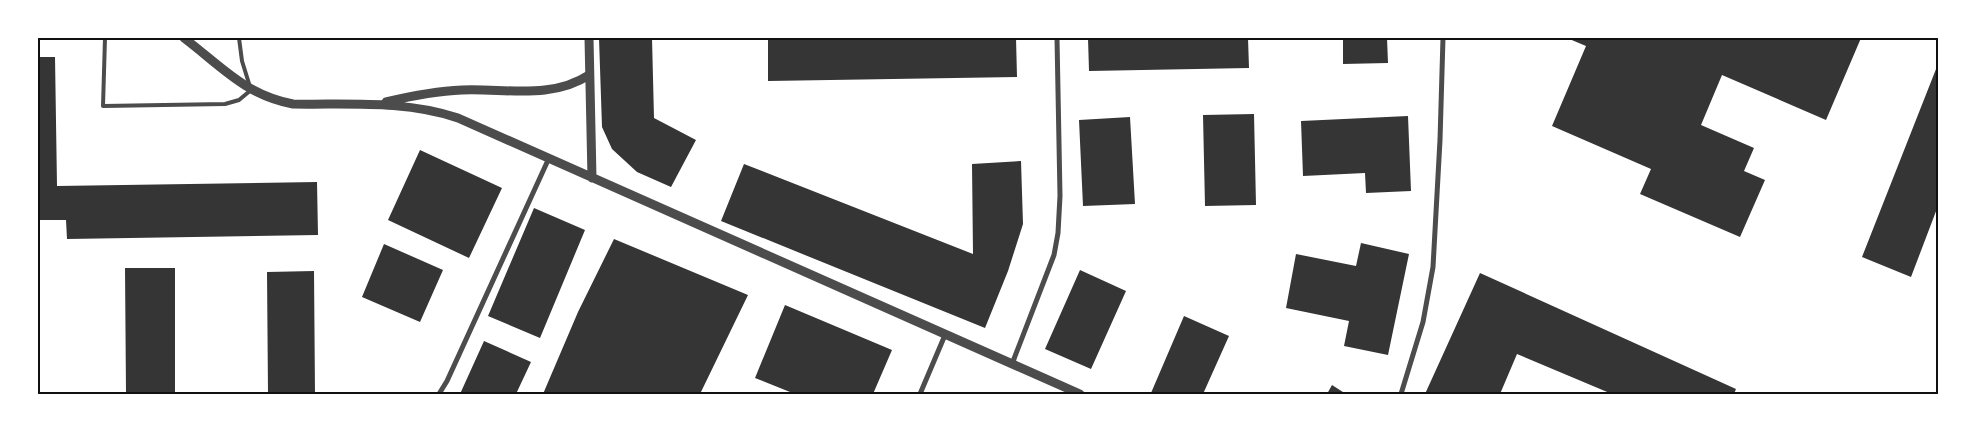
<svg xmlns="http://www.w3.org/2000/svg" width="1976" height="432" font-family="Figtree,sans-serif">
<style>
.building{fill:#353535}
.lines{fill:none;stroke-linecap:round;stroke-linejoin:round}
.service{stroke:#4c4c4c;stroke-width:4}
.minor{stroke:#4c4c4c;stroke-width:5}
.tertiary{stroke:#4c4c4c;stroke-width:9}
.neatline{fill:none;stroke:#111;stroke-width:2}
</style>
<rect width="100%" height="100%" fill="#fff"/>
<path class="building" d="M 599,38 L 652,38 L 654,118 L 696,140 L 671,187 L 637,172 L 612,149 L 602,127 Z
M 768,38 L 1016,38 L 1017,77 L 768,81 Z
M 1088,38 L 1248,38 L 1249,68 L 1089,71 Z
M 1343,38 L 1387,38 L 1388,63 L 1343,64 Z
M 1567,38 L 1814,38 L 1820,40 L 1821,38 L 1861,38 L 1826,120 L 1722,75 L 1701,125 L 1754,148 L 1744,171 L 1765,180 L 1740,237 L 1640,194 L 1651,169 L 1552,126 L 1586,46 Z
M 38,57 L 55,57 L 57,186 L 317,182 L 318,235 L 67,239 L 66,220 L 38,220 Z
M 1938,64 L 1938,206 L 1911,277 L 1862,257 Z
M 1254,114 L 1256,205 L 1205,206 L 1203,115 Z
M 1408,116 L 1411,191 L 1366,193 L 1365,173 L 1303,176 L 1301,121 Z
M 1130,117 L 1135,204 L 1083,206 L 1079,120 Z
M 420,150 L 502,188 L 469,258 L 388,220 Z
M 1021,161 L 1023,224 L 1008,271 L 985,328 L 721,221 L 744,164 L 973,254 L 972,164 Z
M 534,208 L 585,230 L 540,338 L 488,316 Z
M 614,239 L 748,295 L 700,394 L 543,394 L 578,312 Z
M 1361,243 L 1409,254 L 1388,355 L 1344,346 L 1349,321 L 1286,308 L 1296,254 L 1356,266 Z
M 384,244 L 443,270 L 420,322 L 362,297 Z
M 125,268 L 175,268 L 175,394 L 126,394 Z
M 1080,270 L 1126,291 L 1091,369 L 1045,349 Z
M 314,271 L 315,394 L 268,394 L 267,272 Z
M 1480,273 L 1736,389 L 1734,394 L 1612,394 L 1517,354 L 1500,394 L 1425,394 Z
M 785,305 L 892,350 L 873,394 L 795,394 L 755,378 Z
M 1184,316 L 1229,336 L 1203,394 L 1153,394 L 1151,393 Z
M 484,341 L 531,362 L 516,394 L 460,394 Z
M 1332,385 L 1346,394 L 1327,394 Z"/>
<g class="lines">
<path class="service" d="M 105,38 L 103,106 L 225,104 L 239,100 L 251,90 L 242,61 L 239,38"/>
<path class="minor" d="M 1012,364 L 1054,255 L 1058,233 L 1060,196 L 1057,38
M 439,394 L 447,381 L 549,158
M 920,394 L 945,335
M 1401,394 L 1423,322 L 1433,267 L 1440,140 L 1443,38"/>
<path class="tertiary" d="M 184,38 C 221,66 245,95 293,104 C 348,105 405,100 458,118 L 1080,394
M 589,38 L 592,178
M 386,102 C 411,96 436,91 462,90 C 504,88 551,100 589,75"/>
</g>
<rect width="1976" height="432" fill="none" stroke="#ffffff" stroke-width="78"/>
<rect x="39" y="39" width="1898" height="354" class="neatline"/>
</svg>
